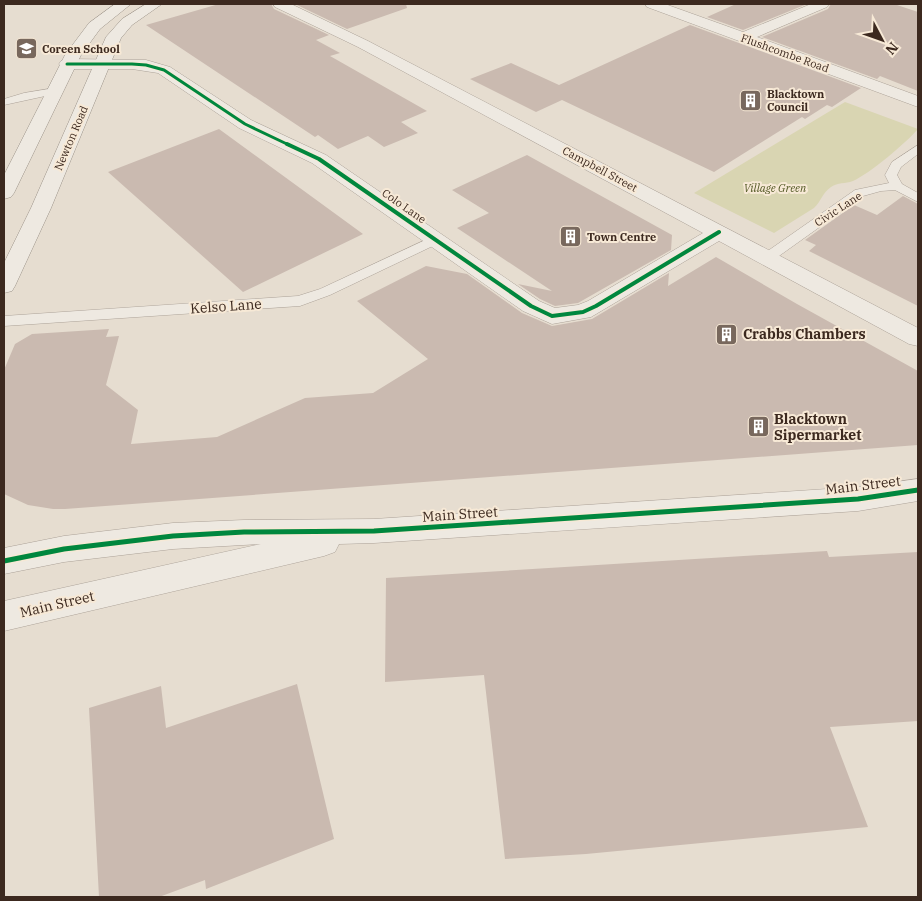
<svg xmlns="http://www.w3.org/2000/svg" width="922" height="901" font-family="'IBM Plex Serif',serif">
<style>
.green{fill:#d9d5b2}
.building{fill:#cabab0}
.lines{fill:none;stroke-linecap:round;stroke-linejoin:round}
.service-casing{stroke:#aca298;stroke-width:1}
.minor-casing{stroke:#aca298;stroke-width:1}
.secondary-casing{stroke:#9b9288;stroke-width:1}
.service{fill:#eee9e1;fill-rule:evenodd}
.minor{fill:#eee9e1;fill-rule:evenodd}
.secondary{fill:#eee9e1;fill-rule:evenodd}
.cycleway-far2-casing{stroke:#f7e9d6;stroke-width:5}
.cycleway-far1-casing{stroke:#f7e9d6;stroke-width:6}
.cycleway-casing{stroke:#f7e9d6;stroke-width:8}
.cycleway-far2{stroke:#00873e;stroke-width:3}
.cycleway-far1{stroke:#00873e;stroke-width:4}
.cycleway{stroke:#00873e;stroke-width:5}
.labels{text-anchor:middle;dominant-baseline:central;stroke-width:4;stroke-linejoin:round;paint-order:stroke}
.far-poi-label{font-size:11px;font-weight:bold;fill:#3c291f;stroke:#f7e9d6;text-anchor:start}
.far-street-label{font-size:11px;fill:#3c291f;stroke:#f7e9d6}
.far-park-label{font-size:11px;font-style:italic;fill:#535925;stroke:#f7e9d6}
.street-label{font-size:14px;fill:#3c291f;stroke:#f7e9d6}
.poi-label{font-size:14px;font-weight:bold;fill:#3c291f;stroke:#f7e9d6;text-anchor:start}
</style>
<rect width="100%" height="100%" fill="#e6ddd0"/>
<path class="green" d="M 845,102 L 918,129 C 906,143 869,174 853,181 C 845,184 838,182 831,187 C 822,193 821,202 814,208 L 774,233 L 694,193 Z"/>
<path class="building" d="M 219,4 L 271,4 L 274,9 L 329,35 L 316,40 L 340,53 L 330,56 L 427,111 L 401,122 L 418,133 L 384,147 L 368,136 L 338,149 L 318,135 L 315,137 L 146,25 Z
M 295,4 L 406,4 L 407,8 L 347,29 Z
M 736,4 L 807,4 L 743,30 L 707,17 Z
M 831,4 L 894,4 L 918,12 L 918,91 L 880,76 L 877,79 L 762,37 L 828,9 Z
M 690,25 L 861,88 L 832,107 L 827,105 L 805,119 L 802,117 L 714,172 L 562,100 L 536,112 L 470,79 L 511,63 L 559,85 Z
M 219,129 L 363,234 L 243,292 L 108,172 Z
M 527,155 L 672,235 L 671,250 L 578,303 L 555,306 L 540,299 L 518,284 L 552,291 L 457,228 L 489,213 L 452,190 Z
M 903,196 L 918,204 L 918,306 L 809,251 L 816,245 L 805,240 L 854,205 L 877,215 Z
M 716,257 L 797,304 L 918,371 L 918,445 L 65,509 L 53,509 L 28,505 L 4,494 L 4,370 L 15,344 L 32,334 L 109,329 L 106,337 L 119,336 L 106,385 L 138,410 L 131,444 L 217,437 L 305,398 L 373,393 L 428,359 L 357,301 L 426,266 L 467,274 L 522,313 L 552,326 L 592,319 L 669,273 L 668,286 Z
M 827,551 L 829,557 L 918,552 L 918,721 L 830,727 L 868,827 L 586,854 L 505,859 L 484,675 L 385,682 L 386,578 Z
M 297,684 L 334,839 L 206,889 L 205,880 L 159,897 L 99,897 L 89,708 L 161,686 L 166,728 Z"/>
<g class="lines">
<defs>
<path id="service" d="M 55,88 L 60,91 L 59,93 L 4,105 L 4,99 L 24,93 Z
M 918,145 L 918,154 L 901,167 L 897,175 L 902,184 L 918,193 L 918,202 L 895,190 L 881,191 L 863,196 L 772,261 L 762,261 L 760,258 L 762,255 L 855,190 L 889,183 L 885,175 L 892,162 Z
M 434,236 L 441,240 L 439,243 L 330,295 L 300,306 L 4,326 L 4,316 L 298,296 L 320,289 Z"/>
<path id="minor" d="M 273,4 L 291,4 L 368,41 L 918,328 L 918,346 L 909,344 L 719,241 L 591,317 L 552,324 L 523,311 L 312,163 L 239,128 L 158,73 L 132,69 L 67,69 L 61,67 L 59,64 L 61,61 L 67,59 L 146,60 L 170,67 L 251,120 L 326,155 L 539,301 L 555,308 L 578,305 L 588,301 L 703,233 L 358,47 L 275,7 Z
M 645,4 L 665,4 L 743,32 L 811,4 L 829,4 L 827,7 L 757,37 L 918,96 L 918,107 L 647,7 Z
M 918,479 L 918,501 L 858,511 L 374,543 L 339,544 L 335,552 L 324,556 L 4,631 L 4,601 L 261,544 L 173,549 L 64,562 L 4,574 L 4,548 L 64,536 L 173,523 L 244,520 L 374,519 L 858,487 Z"/>
<path id="secondary" d="M 115,4 L 131,4 L 100,29 L 81,55 L 14,193 L 11,197 L 4,199 L 4,175 L 65,55 L 89,23 Z
M 146,4 L 162,4 L 132,25 L 121,38 L 51,208 L 15,286 L 12,291 L 4,293 L 4,263 L 31,208 L 106,37 L 122,19 Z"/>
</defs>
<use href="#service" class="service-casing"/>
<use href="#minor" class="minor-casing"/>
<use href="#secondary" class="secondary-casing"/>
<use href="#service" class="service"/>
<use href="#minor" class="minor"/>
<use href="#secondary" class="secondary"/>
<defs>
<path id="cycleway-far2" d="M 67,64 L 132,64 L 146,65 L 164,70 L 245,124 L 289,145"/>
<path id="cycleway-far1" d="M 287,144 L 319,159 L 531,306 L 552,316 L 583,312 L 596,306 L 719,232"/>
<path id="cycleway" d="M 4,561 L 64,549 L 173,536 L 244,532 L 374,531 L 858,499 L 918,490"/>
</defs>
<use href="#cycleway-far2" class="cycleway-far2-casing"/>
<use href="#cycleway-far1" class="cycleway-far1-casing"/>
<use href="#cycleway" class="cycleway-casing"/>
<use href="#cycleway-far2" class="cycleway-far2"/>
<use href="#cycleway-far1" class="cycleway-far1"/>
<use href="#cycleway" class="cycleway"/>
</g>
<defs>
<symbol id="school-square" viewBox="-11 -11 22 22"><rect x="-9" y="-9" width="18" height="18" rx="4" fill="#78685d" stroke="#f7e9d6"/><path d="M0-5L7-2L0 1L-7-2ZM-4 1L0 2.5L4 1V4Q0 6-4 4Z" fill="#fff"/></symbol>
<symbol id="building-square" viewBox="-11 -11 22 22"><rect x="-9" y="-9" width="18" height="18" rx="4" fill="#78685d" stroke="#f7e9d6"/><path d="M-4-6H4V6H1V3H-1V6H-4ZM-2.5-4.3h1.7v1.8h-1.7ZM.8-4.3h1.7v1.8H.8ZM-2.5-1h1.7V.8h-1.7ZM.8-1h1.7V.8H.8Z" fill="#fff"/></symbol>
</defs>
<g fill-rule="evenodd">
<use href="#school-square" x="14" y="36" width="25" height="25"/>
<use href="#building-square" x="738" y="88" width="25" height="25"/>
<use href="#building-square" x="558" y="224" width="25" height="25"/>
<use href="#building-square" x="714" y="322" width="25" height="25"/>
<use href="#building-square" x="746" y="414" width="25" height="25"/>
</g>
<g class="labels">
<g class="far-poi-label">
<text x="42" y="49">Coreen School</text>
<text x="767" y="94">Blacktown<tspan x="767" dy="13">Council</tspan></text>
<text x="587" y="237">Town Centre</text>
</g>
<g class="far-street-label">
<text transform="translate(785 53) rotate(20)">Flushcombe Road</text>
<text transform="translate(71 138) rotate(-67)">Newton Road</text>
<text transform="translate(600 169) rotate(28)">Campbell Street</text>
<text transform="translate(404 206) rotate(35)">Colo Lane</text>
<text transform="translate(838 209) rotate(-33)">Civic Lane</text>
</g>
<g class="far-park-label">
<text x="775" y="188">Village Green</text>
</g>
<g class="street-label">
<text transform="translate(226 306) rotate(-4)">Kelso Lane</text>
<text transform="translate(863 485) rotate(-7)">Main Street</text>
<text transform="translate(460 514) rotate(-4)">Main Street</text>
<text transform="translate(57 604) rotate(-13)">Main Street</text>
</g>
<g class="poi-label">
<text x="743" y="334">Crabbs Chambers</text>
<text x="774" y="419">Blacktown<tspan x="774" dy="16">Sipermarket</tspan></text>
</g>
</g>
<rect width="922" height="901" fill="none" stroke="#3c291f" stroke-width="10"/>
<g transform="translate(882 40) rotate(131)" stroke="#f7e9d6" stroke-width="4" paint-order="stroke">
<path d="M0-4L9 19L0 12L-9 19Z" fill="#3c291f"/>
<text y="-8" font-size="14" font-weight="bold" text-anchor="middle" fill="#3c291f">N</text>
</g>
</svg>
